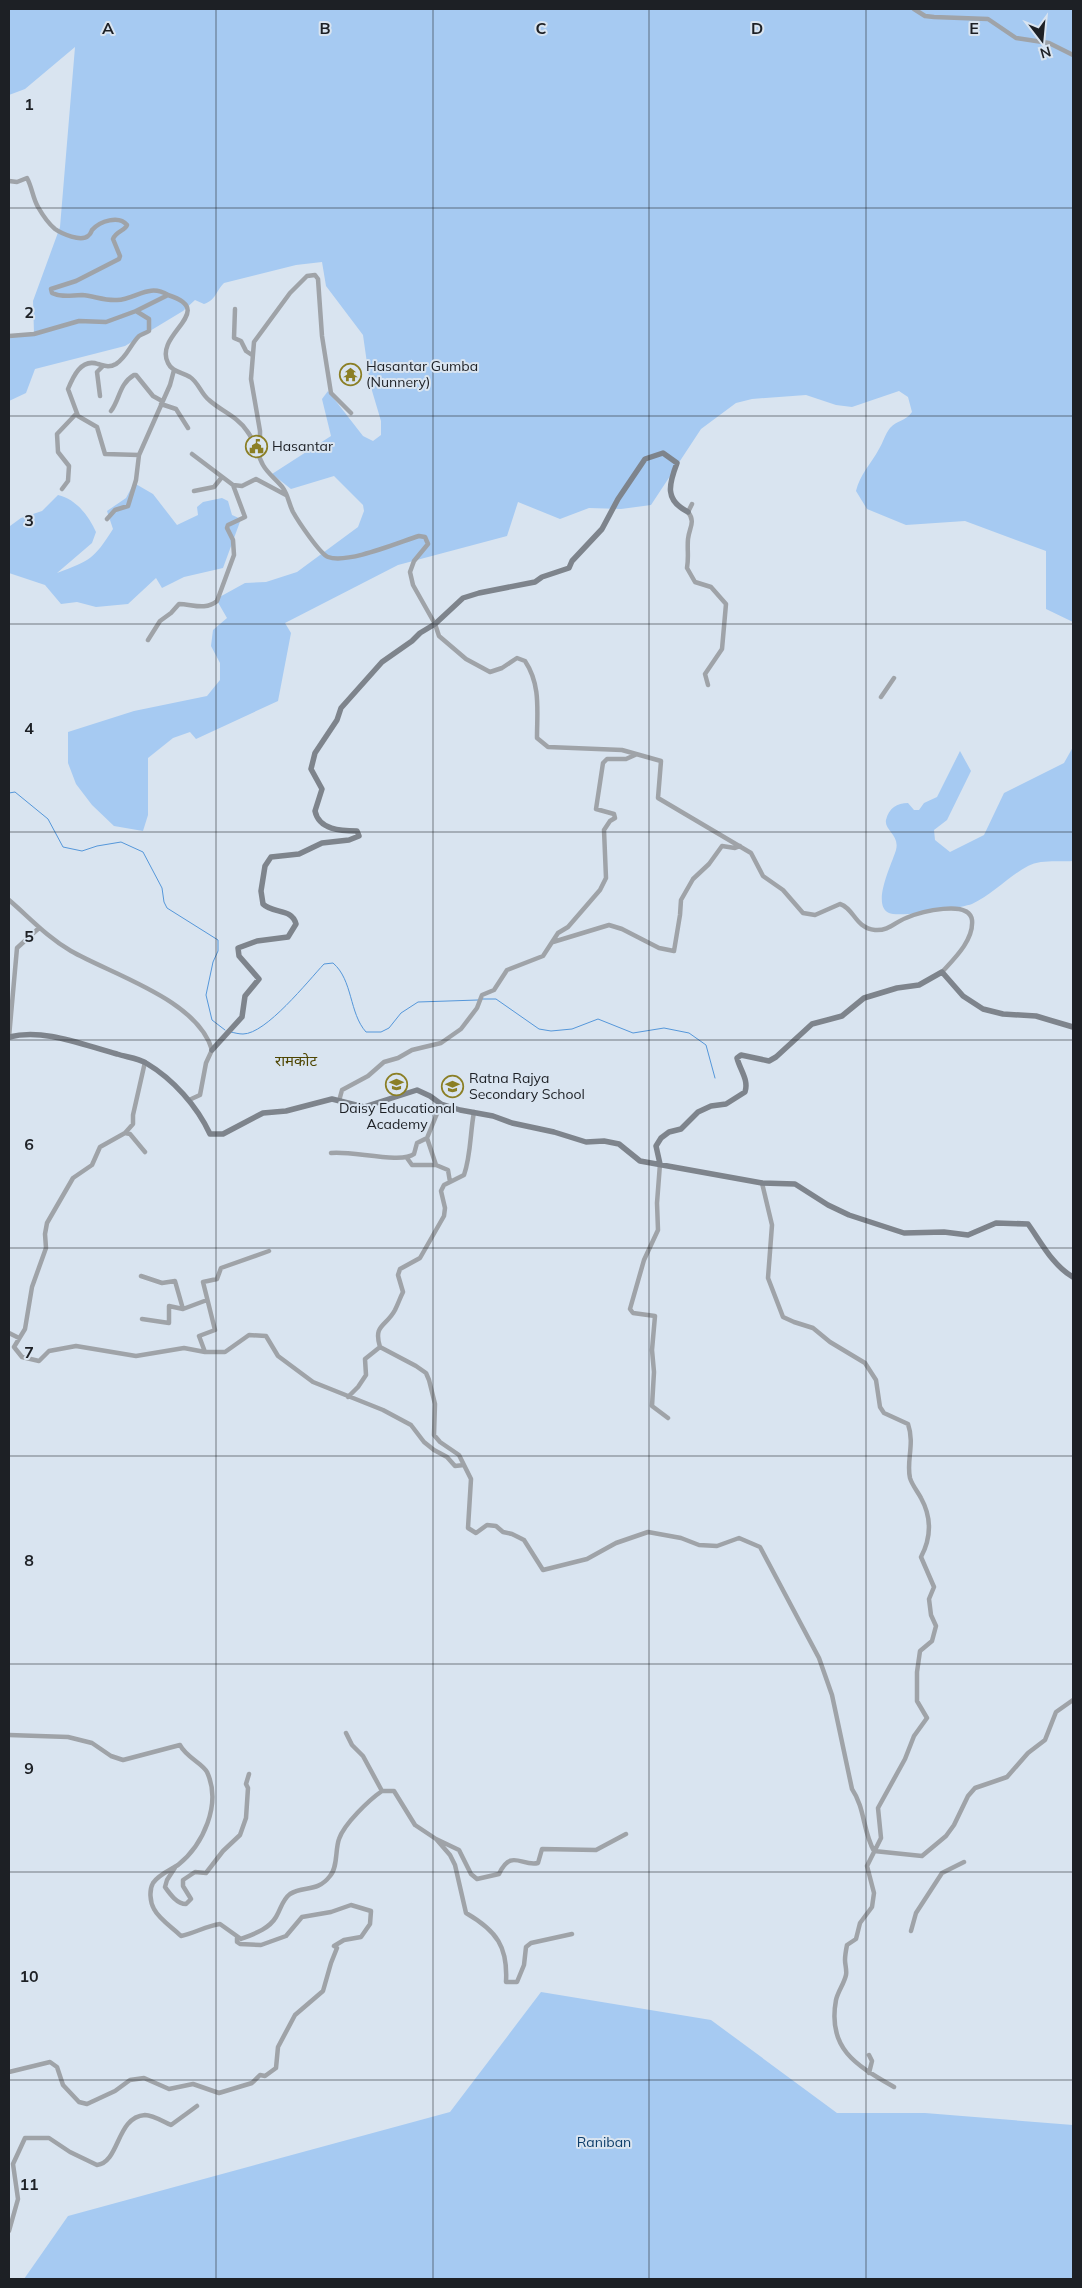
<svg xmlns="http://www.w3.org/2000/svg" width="1082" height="2288" font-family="Mulish,'Noto Sans Devanagari',sans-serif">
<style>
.green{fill:#a6caf2}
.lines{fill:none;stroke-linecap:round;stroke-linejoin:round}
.stream{stroke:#5597da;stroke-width:1}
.street{stroke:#9fa3a8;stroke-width:4.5}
.secondary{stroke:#7e848c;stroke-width:5.5}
.grid{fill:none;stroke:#1d2025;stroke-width:1;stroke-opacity:0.55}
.labels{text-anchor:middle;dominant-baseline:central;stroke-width:4;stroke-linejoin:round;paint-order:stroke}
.poi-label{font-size:14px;fill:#1d2025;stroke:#d9e4f0;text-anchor:start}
.park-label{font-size:14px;fill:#0e3e6a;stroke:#d9e4f0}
.neighbourhood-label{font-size:15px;fill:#4e4501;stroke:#d9e4f0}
.grid-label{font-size:16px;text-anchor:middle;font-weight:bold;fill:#1d2025;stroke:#d9e4f0;stroke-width:4;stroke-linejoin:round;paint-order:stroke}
</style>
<rect width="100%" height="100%" fill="#d9e4f0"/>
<path class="green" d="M 9,9 L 1073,9 L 1073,622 L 1046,609 L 1046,551 L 965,521 L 906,525 L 867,509 L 856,491 C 860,474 871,464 879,449 C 883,443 885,434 890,428 C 897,420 905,422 912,412 L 908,397 L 899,391 L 852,407 L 836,405 L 806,395 L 752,399 L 736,403 L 701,429 L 651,505 L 621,509 L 589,508 L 560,519 L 518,502 L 507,536 L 398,565 L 285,623 L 291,633 L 278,701 L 196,739 L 190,732 L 173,738 L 148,758 L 148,815 L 143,831 L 114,826 L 92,805 L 76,784 L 68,763 L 68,732 L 134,711 L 207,696 L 220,680 L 220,663 L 211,646 L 213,630 L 227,618 L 216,599 L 245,583 L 266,582 L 297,572 L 358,527 L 364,511 L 363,505 L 334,476 L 291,489 L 272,474 L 331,436 L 322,399 L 328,391 L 363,436 L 373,441 L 381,435 L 381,421 L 370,384 L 363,335 L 326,286 L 322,262 L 296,265 L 224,283 C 216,291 216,300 204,304 L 195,300 L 183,311 L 125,346 L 35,369 L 26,393 L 9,401 L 9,337 L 34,333 L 33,301 L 60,227 L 75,47 L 25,89 L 9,95 Z
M 134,483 L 153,494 L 177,525 L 198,515 L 197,507 L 203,502 L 222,498 L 228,501 L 232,515 L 241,519 L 223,568 L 184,577 L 162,588 L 156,578 L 128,604 L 96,607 L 77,602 L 61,604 L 45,585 L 9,573 L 9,523 L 10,526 L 21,518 L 42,511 L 58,495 C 76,499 89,516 96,532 L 92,543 L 57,573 C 91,560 93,560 113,529 L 107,511 L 126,498 Z
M 1073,747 L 1073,861 C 1060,862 1040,859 1028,866 C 1009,876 992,895 972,904 C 961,908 898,918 889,913 C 871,905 892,864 896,850 C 900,835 884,830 886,820 C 889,808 897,803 908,803 L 914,810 L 919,810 L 924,803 L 937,797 L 960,751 L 971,771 L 947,820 L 934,830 L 935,840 L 950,852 L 984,835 L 1004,793 L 1064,763 Z
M 541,1992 L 711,2020 L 837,2113 L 925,2113 L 1073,2125 L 1073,2279 L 24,2279 L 68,2216 L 450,2112 Z"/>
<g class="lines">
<path class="stream" d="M 9,793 L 15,792 L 48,819 L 63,847 L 82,851 L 97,846 L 121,842 L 143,852 L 162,888 L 164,902 L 167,908 L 218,940 L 218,951 L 213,962 L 206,995 L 212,1020 L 225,1030
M 482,999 L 496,999 L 539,1029 L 551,1031 L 572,1029 L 598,1019 L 633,1033 L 664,1028 L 689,1033 L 706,1045 L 715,1078
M 231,1032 C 235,1033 239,1034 243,1034 C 266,1034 308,981 324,964 L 333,963 C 353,980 349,1013 366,1032 L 381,1032 L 389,1028 L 401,1013 L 418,1002 L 478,1000"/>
<path class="street" d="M 914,9 L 925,16 L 934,17 L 988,19 L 1016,38 L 1049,43 L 1073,55
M 9,181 L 17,182 L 27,178 C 32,187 33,199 38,207 C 42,214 49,224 55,229 C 62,234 81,242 88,236 C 91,234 91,232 92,230 C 100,221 119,215 127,225 C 125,231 116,231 113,239 L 120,256 L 119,259 L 76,281 L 51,289 L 52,293 C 62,298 72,295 82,295 C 94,296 105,301 117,300 C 136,299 149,283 168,295
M 235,309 L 234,338 L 241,341 L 246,351 L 252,355
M 136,311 L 149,319 L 149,331 C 146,333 142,334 139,336 C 130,345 127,357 116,364 C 109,368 105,366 98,364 C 81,358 73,377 68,389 L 78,416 L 97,427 L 105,454 L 139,455 L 170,385 L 174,370
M 9,336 L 34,334 L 79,321 L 106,322 L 136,311 L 168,295 C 219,311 153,334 168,363 C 172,372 182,372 190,377 C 199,383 201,394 209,400 C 221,411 237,416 247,431 C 255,441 257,454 263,465 C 268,474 277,480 283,488 C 288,495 289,504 293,512 C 298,521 320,554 328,557 C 348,564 397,543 419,536 L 425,537 L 428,544 L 414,561 L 410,572 L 413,585 L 435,624 L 439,636 L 466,659 L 490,672 L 502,668 L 517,658 L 525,661 C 541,685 537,711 537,738 L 548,747 L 622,750 L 661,761 L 658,798 L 751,853 L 763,876 L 783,890 L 803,913 L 815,915 L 840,904 C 854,908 855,928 875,930 C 889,931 895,922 906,918 C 920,912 969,899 972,920 C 974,940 954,959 942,972
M 100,396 L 97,372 L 103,366
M 161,404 L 176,409 L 188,428
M 111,411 C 120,399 119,384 134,375 L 136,375 L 153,396 L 162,401
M 257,449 L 260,440 L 260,431 L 251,379 L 254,342 L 290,293 L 307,276 L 315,275 L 318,279 L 322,336 L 331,393 L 351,413
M 192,454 L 233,485 L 242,486 L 256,479 L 286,495
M 62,489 L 68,481 L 69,466 L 58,452 L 57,434 L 76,414
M 194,491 L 214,487 L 222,477
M 692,504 L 688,512 C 696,522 689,528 688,539 C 687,550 689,556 687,568 L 695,582 L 711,587 L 726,604 L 722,649 L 705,674 L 708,685
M 107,519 L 115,510 L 128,506 L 136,480 L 139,455
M 148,640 L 160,621 L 171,613 L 179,604 C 192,604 205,611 217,601 L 234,555 L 233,540 L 227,528 L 228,525 L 245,517 L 233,485
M 881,697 L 894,678
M 9,900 C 30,918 47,937 71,951 C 113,975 198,1000 212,1050 L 206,1063 L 200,1095 L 189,1100
M 553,942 L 609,925 L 622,929 L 659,948 L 674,951 L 680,915 L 681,900 L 693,879 L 709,864 L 722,846 L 735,848 L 740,846
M 9,1037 L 17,948 L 39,928
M 145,1062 L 133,1115 L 133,1124 L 125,1133 L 100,1147 L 92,1165 L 73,1178 L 47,1223 L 45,1234 L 46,1248 L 32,1287 L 25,1329 L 14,1347 L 22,1357 L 39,1361 L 49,1351 L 76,1346 L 136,1356 L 184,1348 L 205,1352 L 225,1352 L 249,1335 L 266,1336 L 278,1356 L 313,1382 L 383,1410 L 411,1425 L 424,1442 L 434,1450 L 447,1457 L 455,1466 L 464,1465
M 339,1101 L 342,1090 L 368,1076 L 384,1062 L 398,1058 L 412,1050 L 441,1043 L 461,1029 L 477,1008 L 482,995 L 494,990 L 507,970 L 543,956 L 558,933 L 568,927 L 600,890 L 606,878 L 604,830 L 610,821 L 615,818 L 614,814 L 596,809 L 603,763 L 607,759 L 626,759 L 635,755
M 441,1104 L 427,1138 L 436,1165 L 448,1170 L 450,1182
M 474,1112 C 470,1133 471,1155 464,1175 L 444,1185 L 441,1191 L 445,1208 L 444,1216 L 420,1258 L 400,1269 L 398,1275 L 403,1292 C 400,1298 398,1304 395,1310 C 386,1327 373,1324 380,1347 L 416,1366 L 426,1373 L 429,1380 L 435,1404 L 434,1435 L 440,1442 L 459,1455 L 471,1479 L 468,1528 L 476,1533 L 487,1525 L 496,1526 L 503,1532 L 512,1534 L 524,1540 L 543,1570 L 587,1559 L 616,1543 L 648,1532 L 681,1538 L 699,1545 L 717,1546 L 739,1538 L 760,1547 L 819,1658 L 832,1695 L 852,1789 C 865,1808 863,1832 874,1851 L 922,1856 L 946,1836 L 954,1825 L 968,1796 L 975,1788 L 1007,1777 L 1028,1753 L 1045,1740 L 1056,1712 L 1073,1700
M 125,1133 L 130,1134 L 145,1152
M 331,1153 C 349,1150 402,1164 414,1154 L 417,1143 L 427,1138
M 407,1158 L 412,1165 L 436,1165
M 660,1164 L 657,1203 L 658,1230 L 644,1260 L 630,1309 L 633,1313 L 655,1316 L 652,1350 L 654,1372 L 652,1406 L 668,1418
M 762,1183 L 772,1225 L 768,1278 L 783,1317 L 794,1322 L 813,1328 L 830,1342 L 865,1363 L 876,1380 L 880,1407 L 884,1413 L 908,1424 C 915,1444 906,1461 910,1478 C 912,1485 918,1492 921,1498 C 932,1518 931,1538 921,1557 L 934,1587 L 929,1599 L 931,1615 L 936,1626 L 932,1641 L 920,1651 L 917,1672 L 917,1701 L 927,1718 L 914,1736 L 905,1759 L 878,1808 L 881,1838 L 867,1866 L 874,1893 L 872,1907 L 860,1923 L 856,1939 L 847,1945 C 846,1950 845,1955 845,1960 C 845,1965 847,1970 846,1975 C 844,1984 838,1991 836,2000 C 827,2049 856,2065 894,2087
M 141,1276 L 162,1283 L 175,1281 L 183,1309 L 207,1300
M 142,1319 L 169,1323 L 169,1306 L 183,1309
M 9,1333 L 19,1338
M 205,1352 L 199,1336 L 215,1330 L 203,1282 L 217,1279 L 221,1268 L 269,1251
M 348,1397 L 358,1387 L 366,1375 L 365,1359 L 380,1347
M 346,1733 L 352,1745 L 363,1756 L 382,1791
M 9,1735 L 68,1737 L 92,1743 L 111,1756 L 123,1760 L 180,1745 C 186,1757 202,1763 207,1772 C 222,1804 203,1845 178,1865 C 170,1870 158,1875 153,1883 C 149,1890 150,1902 154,1909 C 159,1919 173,1928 181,1936 C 195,1933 206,1926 220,1924 L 241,1939 C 254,1934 269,1929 276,1917 C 281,1909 282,1900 290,1894 C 304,1885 317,1893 330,1876 C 338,1867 335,1850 339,1839 C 344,1824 369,1800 382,1791 L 394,1791 L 415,1825 L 436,1839 L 459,1850 L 471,1874 L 477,1879 L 499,1874 C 511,1848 522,1867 538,1863 L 542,1849 L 596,1850 L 626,1834
M 437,1840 L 450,1855 L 455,1865 L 466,1913 C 497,1931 508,1947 506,1982 L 517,1982 L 524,1965 L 526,1947 L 531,1943 L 572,1934
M 176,1866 L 167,1880 L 165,1887 C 170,1894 177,1904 186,1904 L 191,1899 L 183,1886 L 183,1880 L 195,1872 L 206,1873 L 223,1851 L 240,1835 L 246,1818 L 248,1788 L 246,1784 L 249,1774
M 911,1931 L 916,1913 L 942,1873 L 964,1862
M 9,2072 L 50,2062 L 57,2067 L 63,2085 L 79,2102 L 87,2104 L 115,2091 L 130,2080 L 144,2078 L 169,2089 L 193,2084 L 219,2093 L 252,2083 L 260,2075 L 265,2076 L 276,2068 L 278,2047 L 295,2015 L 323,1991 L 331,1963 L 337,1948 L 334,1946 L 344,1940 L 361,1937 L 370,1924 L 371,1911 L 351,1905 L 331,1912 L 302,1917 L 286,1936 L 261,1945 L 240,1944 L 237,1942 L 237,1938
M 869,2073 L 872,2061 L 869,2055
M 9,2231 L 18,2199 L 13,2164 L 25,2138 L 49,2138 L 70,2152 L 97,2165 C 120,2162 116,2117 145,2115 C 153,2115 164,2122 171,2125 L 197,2106"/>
<path class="secondary" d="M 9,1037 C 44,1028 83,1045 117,1054 C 126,1057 138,1058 146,1063 C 173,1079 197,1106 210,1134 L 223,1134 L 263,1113 L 286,1111 L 332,1099 L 364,1107 L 417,1090 L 430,1096 L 441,1104 L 460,1110 L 493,1116 L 512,1123 L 554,1132 L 586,1142 L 604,1141 L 619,1144 L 640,1161 L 762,1183 L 795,1184 L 828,1205 L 849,1215 L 904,1233 L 944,1232 L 968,1235 L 996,1223 L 1028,1224 C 1041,1242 1053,1266 1073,1277
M 212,1050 L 242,1017 L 245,996 L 259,979 L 239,956 L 238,948 L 257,941 L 288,937 L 296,924 C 292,908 273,914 263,904 L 261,891 L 265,866 L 271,857 L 299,854 L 322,843 L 349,840 L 359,836 L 357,831 C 341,831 319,830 315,811 L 322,789 L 311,769 L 315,753 L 337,720 L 341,708 L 382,662 L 412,641 L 420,633 L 435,624 L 463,598 L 479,593 L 535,582 L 542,577 L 569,568 L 572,561 L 602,529 L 618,499 L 645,459 L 663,453 L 677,463 C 669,484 664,500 688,512
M 660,1164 L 656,1146 L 661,1138 L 669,1132 L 681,1129 L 698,1112 L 711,1106 L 726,1104 L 745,1092 C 749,1080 740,1070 737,1058 L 741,1055 L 769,1061 L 776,1057 L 812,1024 L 842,1016 L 864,998 L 897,988 L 919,985 L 942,972 L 963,996 L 983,1009 L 1003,1014 L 1036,1016 L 1073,1027"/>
</g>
<path class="grid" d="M 216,9 L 216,2279M 433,9 L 433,2279M 649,9 L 649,2279M 866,9 L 866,2279M 9,208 L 1073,208M 9,416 L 1073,416M 9,624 L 1073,624M 9,832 L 1073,832M 9,1040 L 1073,1040M 9,1248 L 1073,1248M 9,1456 L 1073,1456M 9,1664 L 1073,1664M 9,1872 L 1073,1872M 9,2080 L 1073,2080"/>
<defs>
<symbol id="temple-ring" viewBox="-11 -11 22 22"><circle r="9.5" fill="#d9e4f0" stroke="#8b7f25" stroke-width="1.5"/><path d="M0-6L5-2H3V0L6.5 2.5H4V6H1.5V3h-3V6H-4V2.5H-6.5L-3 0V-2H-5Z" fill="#8b7f25"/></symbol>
<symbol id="civic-ring" viewBox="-11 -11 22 22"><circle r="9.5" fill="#d9e4f0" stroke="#8b7f25" stroke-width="1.5"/><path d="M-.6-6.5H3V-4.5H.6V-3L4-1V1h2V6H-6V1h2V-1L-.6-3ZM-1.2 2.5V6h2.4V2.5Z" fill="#8b7f25"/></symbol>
<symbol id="school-ring" viewBox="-11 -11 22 22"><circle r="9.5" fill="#d9e4f0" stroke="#8b7f25" stroke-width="1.5"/><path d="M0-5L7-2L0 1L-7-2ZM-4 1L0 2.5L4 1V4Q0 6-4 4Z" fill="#8b7f25"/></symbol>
</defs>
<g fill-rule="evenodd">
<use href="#temple-ring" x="338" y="362" width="25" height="25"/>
<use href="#civic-ring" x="244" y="434" width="25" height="25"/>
<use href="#school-ring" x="384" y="1072" width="25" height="25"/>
<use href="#school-ring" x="440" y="1074" width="25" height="25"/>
</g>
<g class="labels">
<g class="poi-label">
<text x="366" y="366">Hasantar Gumba<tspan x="366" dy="16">(Nunnery)</tspan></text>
<text x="272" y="446">Hasantar</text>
<text x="469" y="1078">Ratna Rajya<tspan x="469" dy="16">Secondary School</tspan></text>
<text x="397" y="1108" text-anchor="middle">Daisy Educational<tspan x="397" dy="16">Academy</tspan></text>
</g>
<g class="park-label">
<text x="604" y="2142">Raniban</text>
</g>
<g class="neighbourhood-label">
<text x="296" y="1060">रामकोट</text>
</g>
</g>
<g class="grid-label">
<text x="108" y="34">A</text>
<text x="325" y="34">B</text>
<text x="541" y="34">C</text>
<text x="757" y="34">D</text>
<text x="974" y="34">E</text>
<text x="29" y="110">1</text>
<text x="29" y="318">2</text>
<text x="29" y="526">3</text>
<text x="29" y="734">4</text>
<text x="29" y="942">5</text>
<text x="29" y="1150">6</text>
<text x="29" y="1358">7</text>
<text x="29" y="1566">8</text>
<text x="29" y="1774">9</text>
<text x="29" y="1982">10</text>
<text x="29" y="2190">11</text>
</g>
<rect width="1082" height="2288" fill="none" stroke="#1d2025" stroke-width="20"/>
<g transform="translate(1042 40) rotate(164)" stroke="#d9e4f0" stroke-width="4" paint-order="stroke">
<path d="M0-4L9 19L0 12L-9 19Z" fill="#1d2025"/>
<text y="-8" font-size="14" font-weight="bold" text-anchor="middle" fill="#1d2025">N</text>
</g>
</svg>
